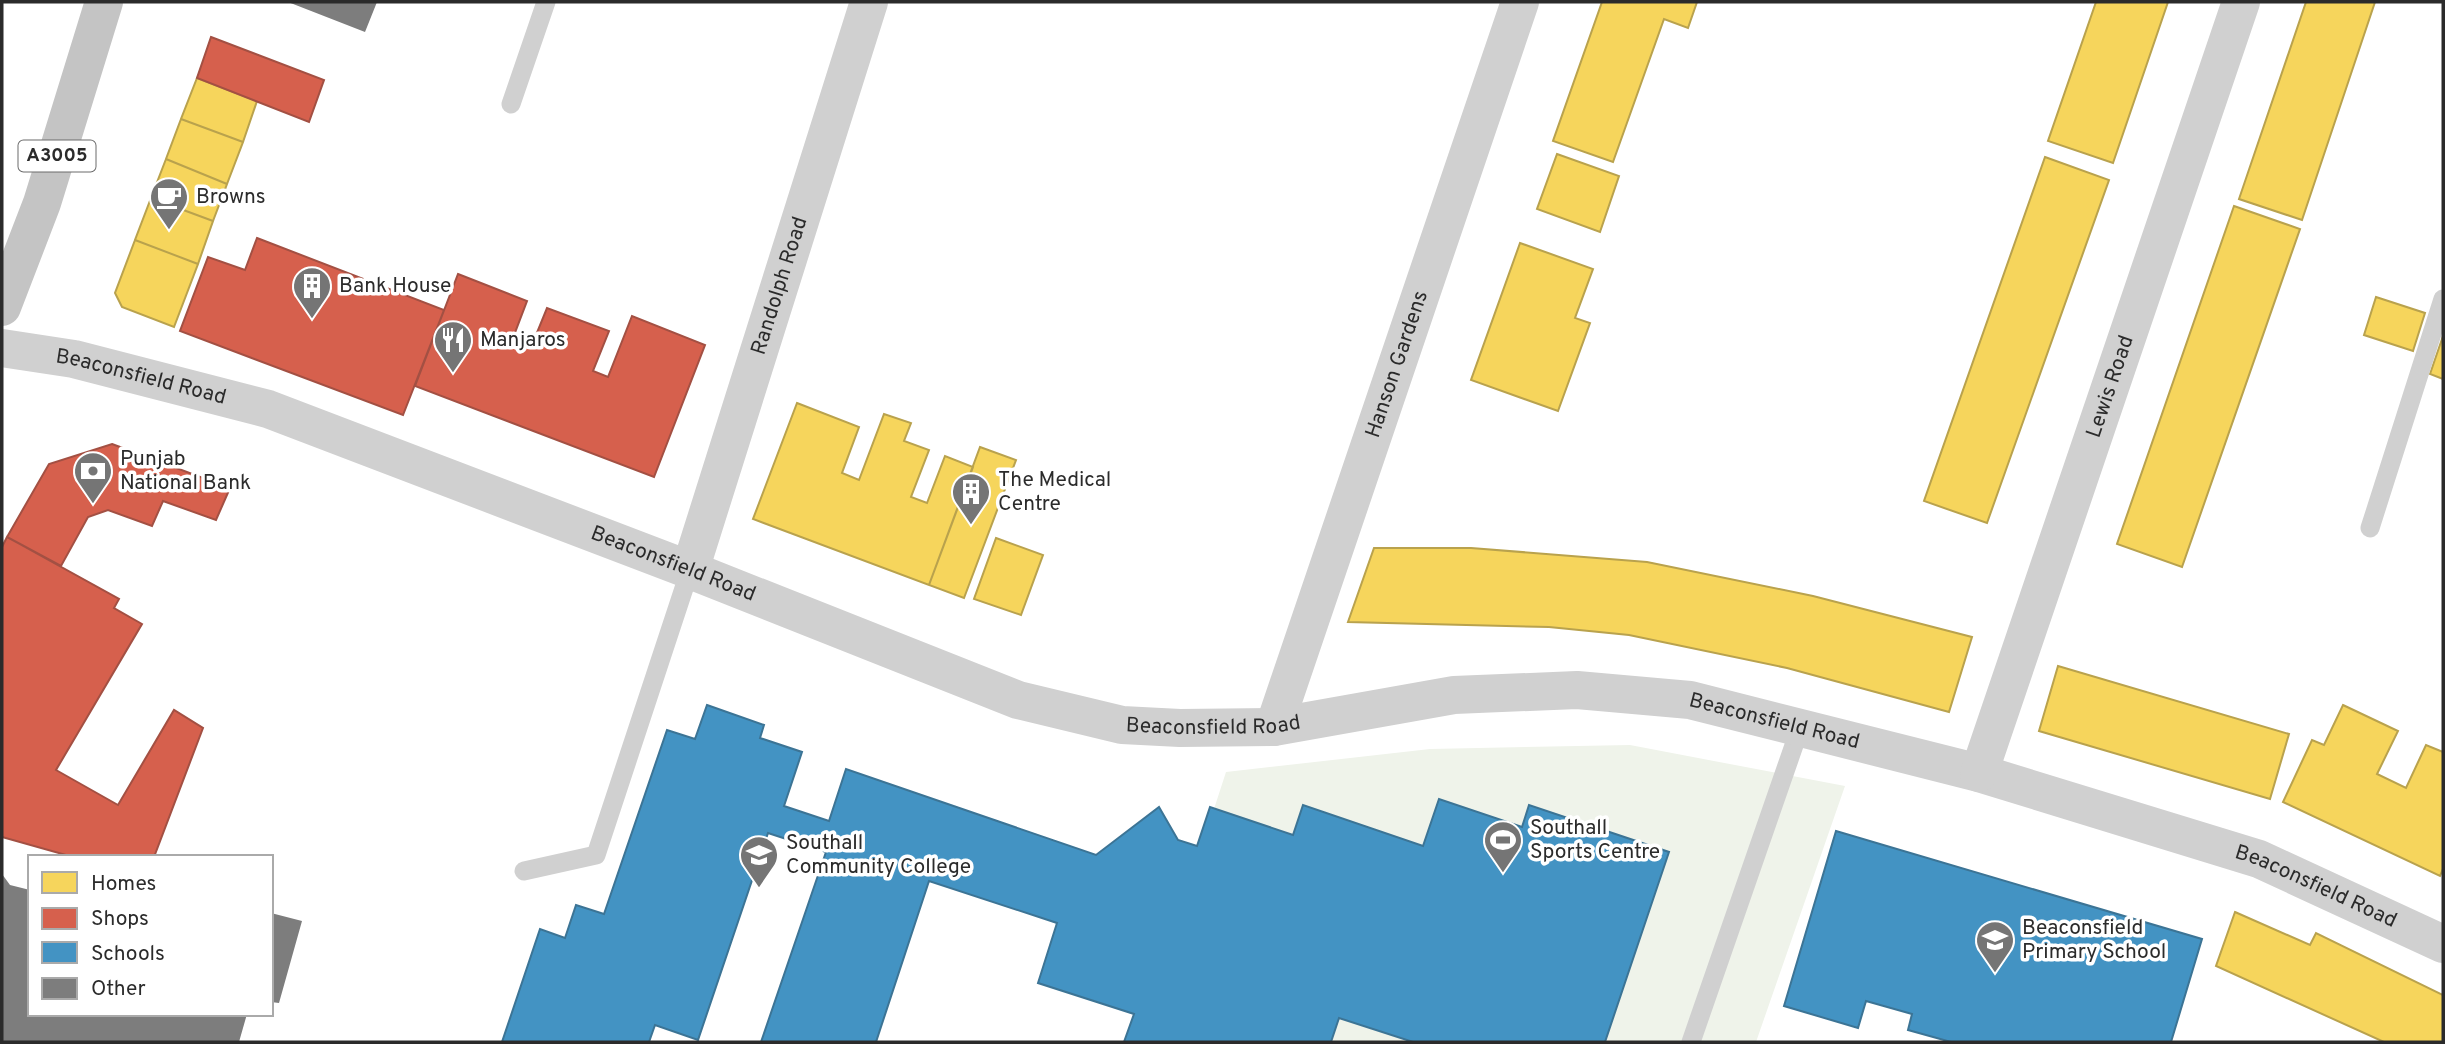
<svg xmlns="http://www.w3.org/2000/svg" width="2445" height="1044" font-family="Overpass,sans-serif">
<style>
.green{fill:#eff3ea}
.homes{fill:#f6d55c;stroke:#b9a24d;stroke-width:2}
.shops{fill:#d6604d;stroke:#a35043;stroke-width:2}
.schools{fill:#4393c3;stroke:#3c7495;stroke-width:2}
.building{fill:#7d7d7d}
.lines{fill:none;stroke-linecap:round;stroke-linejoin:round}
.lane{stroke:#d0d0d0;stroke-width:19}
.street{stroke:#d0d0d0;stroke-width:38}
.primary{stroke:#c4c4c4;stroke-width:38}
.labels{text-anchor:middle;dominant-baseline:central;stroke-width:7;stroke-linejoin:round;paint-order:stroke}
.shield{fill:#fff;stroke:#6b6b6b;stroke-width:2}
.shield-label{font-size:19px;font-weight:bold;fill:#2b2b2b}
.poi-label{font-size:21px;fill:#2b2b2b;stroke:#fff;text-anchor:start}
.street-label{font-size:21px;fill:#2b2b2b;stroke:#fff}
</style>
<rect width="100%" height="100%" fill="#fff"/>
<path class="green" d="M 1630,745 L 1845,786 L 1756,1042 L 1332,1042 L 1338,1022 L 1164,963 L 1226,772 L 1430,749 Z"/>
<path class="homes" d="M 1602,2 L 1697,2 L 1688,28 L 1664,19 L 1613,162 L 1553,141 Z
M 2096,2 L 2168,2 L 2113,163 L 2048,141 Z
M 2306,2 L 2375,2 L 2302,220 L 2239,199 Z
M 197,78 L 257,101 L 243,142 L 181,119 Z
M 181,119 L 243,142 L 227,184 L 166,159 Z
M 1557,154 L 1619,176 L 1600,232 L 1537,209 Z
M 2045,157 L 2109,180 L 1987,523 L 1924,501 Z
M 166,159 L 227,184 L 213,221 L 151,198 Z
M 151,198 L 213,221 L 198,264 L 135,240 Z
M 2234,206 L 2300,229 L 2182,567 L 2117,544 Z
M 135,240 L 198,264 L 174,327 L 122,307 L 115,293 Z
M 1520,243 L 1593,269 L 1575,318 L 1590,323 L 1558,411 L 1471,380 Z
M 2376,297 L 2425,313 L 2413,351 L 2364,335 Z
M 2443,336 L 2443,379 L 2430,374 Z
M 797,403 L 859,427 L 842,473 L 859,480 L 884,414 L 911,423 L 904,441 L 929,450 L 911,497 L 927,503 L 945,456 L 973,467 L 929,585 L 753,519 Z
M 980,447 L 1016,460 L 964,598 L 929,585 Z
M 996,538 L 1043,555 L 1021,615 L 974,599 Z
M 1374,548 L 1471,548 L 1647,562 L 1813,596 L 1972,637 L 1949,712 L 1787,668 L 1629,635 L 1549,627 L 1348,622 Z
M 2058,666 L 2289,734 L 2270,799 L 2039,731 Z
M 2343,705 L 2398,731 L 2377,774 L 2406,788 L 2426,745 L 2443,752 L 2443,869 L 2440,876 L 2283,802 L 2312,740 L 2324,745 Z
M 2235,912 L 2310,945 L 2316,933 L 2443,995 L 2443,1042 L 2384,1042 L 2216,966 Z"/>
<path class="shops" d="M 211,37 L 324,80 L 309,122 L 197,78 Z
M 257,238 L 444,310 L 403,415 L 180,331 L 208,257 L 245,270 Z
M 458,274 L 527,301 L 513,338 L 532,345 L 547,308 L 609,331 L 593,371 L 608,377 L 632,316 L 705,345 L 654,477 L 415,386 Z
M 112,444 L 230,488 L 216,520 L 163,501 L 152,526 L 108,510 L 88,517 L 61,566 L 7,537 L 49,464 Z
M 7,537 L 119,599 L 114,608 L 142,624 L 56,770 L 118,805 L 174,710 L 203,728 L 154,857 L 73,857 L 2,837 L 2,547 Z"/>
<path class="schools" d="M 707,705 L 764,725 L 760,738 L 802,752 L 784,806 L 829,821 L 846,769 L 1096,855 L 1159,807 L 1178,840 L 1197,846 L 1210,807 L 1293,835 L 1303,805 L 1423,846 L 1439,799 L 1522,827 L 1529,805 L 1669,852 L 1605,1042 L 1413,1042 L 1339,1018 L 1331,1042 L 1124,1042 L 1134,1014 L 1038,983 L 1057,923 L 929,881 L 876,1042 L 761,1042 L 826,852 L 768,833 L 698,1040 L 655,1025 L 649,1042 L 502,1042 L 540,929 L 565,938 L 576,905 L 604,914 L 667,730 L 695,739 Z
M 1836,831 L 2202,939 L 2171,1042 L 1951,1042 L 1908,1030 L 1912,1014 L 1866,1001 L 1858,1028 L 1784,1006 Z"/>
<path class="building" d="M 288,2 L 377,2 L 365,32 Z
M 2,874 L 10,885 L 30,890 L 30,1014 L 247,1014 L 239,1042 L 2,1042 Z
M 271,913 L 302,921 L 279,1003 L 271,1002 Z"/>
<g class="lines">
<path class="lane" d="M 511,104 L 546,2
M 2370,528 L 2443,299
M 524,871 L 596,855 L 690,570
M 1691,1042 L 1800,728"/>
<g class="street">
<path id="s1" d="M 2,348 L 74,359 L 268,409 L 690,570 L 1018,700 L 1122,725 L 1180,728 L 1274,727 L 1454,695 L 1577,690 L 1690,700 L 1979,773 L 2259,859 L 2443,944"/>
<path id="s2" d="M 690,570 L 869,2"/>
<path id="s3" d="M 1274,727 L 1520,2"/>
<path id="s4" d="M 1979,773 L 2241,2"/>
</g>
<path class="primary" d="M 2,307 L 42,203 L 104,2"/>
</g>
<defs>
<symbol id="cafe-pin" viewBox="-11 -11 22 30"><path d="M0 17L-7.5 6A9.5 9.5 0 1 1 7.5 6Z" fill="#757575" stroke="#fff"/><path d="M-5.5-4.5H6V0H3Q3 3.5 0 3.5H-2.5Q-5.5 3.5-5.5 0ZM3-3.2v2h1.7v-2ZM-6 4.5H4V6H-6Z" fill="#fff"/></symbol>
<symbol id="building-pin" viewBox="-11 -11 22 30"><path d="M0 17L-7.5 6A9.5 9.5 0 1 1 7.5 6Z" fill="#757575" stroke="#fff"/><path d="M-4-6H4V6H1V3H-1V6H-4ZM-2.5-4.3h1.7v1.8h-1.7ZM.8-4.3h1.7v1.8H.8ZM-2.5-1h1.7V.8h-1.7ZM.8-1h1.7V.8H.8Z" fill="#fff"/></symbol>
<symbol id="restaurant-pin" viewBox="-11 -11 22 30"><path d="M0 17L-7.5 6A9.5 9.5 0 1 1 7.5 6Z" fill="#757575" stroke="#fff"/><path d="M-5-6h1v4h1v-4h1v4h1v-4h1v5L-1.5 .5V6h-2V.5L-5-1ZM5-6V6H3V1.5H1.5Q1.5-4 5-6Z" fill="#fff"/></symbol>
<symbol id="bank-pin" viewBox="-11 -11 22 30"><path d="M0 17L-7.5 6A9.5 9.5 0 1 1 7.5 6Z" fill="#757575" stroke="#fff"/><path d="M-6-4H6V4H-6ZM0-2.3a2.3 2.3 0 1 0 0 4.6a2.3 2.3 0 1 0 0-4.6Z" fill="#fff"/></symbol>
<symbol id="stadium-pin" viewBox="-11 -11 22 30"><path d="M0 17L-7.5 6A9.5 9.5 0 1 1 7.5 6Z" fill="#757575" stroke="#fff"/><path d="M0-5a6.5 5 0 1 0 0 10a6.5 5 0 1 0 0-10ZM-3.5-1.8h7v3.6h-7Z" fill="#fff"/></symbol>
<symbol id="university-pin" viewBox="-11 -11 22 30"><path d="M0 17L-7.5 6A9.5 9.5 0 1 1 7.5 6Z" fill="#757575" stroke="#fff"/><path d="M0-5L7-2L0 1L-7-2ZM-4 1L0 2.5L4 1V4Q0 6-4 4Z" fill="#fff"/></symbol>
<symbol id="school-pin" viewBox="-11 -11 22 30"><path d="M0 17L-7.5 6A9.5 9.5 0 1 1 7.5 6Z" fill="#757575" stroke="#fff"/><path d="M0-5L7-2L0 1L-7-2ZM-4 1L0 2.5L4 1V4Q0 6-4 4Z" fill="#fff"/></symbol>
</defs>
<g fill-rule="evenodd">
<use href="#cafe-pin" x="147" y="175" width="44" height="60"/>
<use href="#building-pin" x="290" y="264" width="44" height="60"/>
<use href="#restaurant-pin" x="431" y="318" width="44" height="60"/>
<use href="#bank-pin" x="71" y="449" width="44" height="60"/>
<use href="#building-pin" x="949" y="470" width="44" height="60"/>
<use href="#stadium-pin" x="1481" y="818" width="44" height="60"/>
<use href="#university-pin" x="737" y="833" width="44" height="60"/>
<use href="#school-pin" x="1973" y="918" width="44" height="60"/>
</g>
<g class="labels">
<rect class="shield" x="18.5" y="140.5" width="77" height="31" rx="5"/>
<g class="shield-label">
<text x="57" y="156">A3005</text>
</g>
<g class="poi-label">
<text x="196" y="197">Browns</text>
<text x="339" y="286">Bank House</text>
<text x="480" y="340">Manjaros</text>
<text x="120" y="459">Punjab<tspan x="120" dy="24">National Bank</tspan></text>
<text x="998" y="480">The Medical<tspan x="998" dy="24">Centre</tspan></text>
<text x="1530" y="828">Southall<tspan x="1530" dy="24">Sports Centre</tspan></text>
<text x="786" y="843">Southall<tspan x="786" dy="24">Community College</tspan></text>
<text x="2022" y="928">Beaconsfield<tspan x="2022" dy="24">Primary School</tspan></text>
</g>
<g class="street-label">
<text stroke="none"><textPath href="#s2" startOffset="298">Randolph Road</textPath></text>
<text stroke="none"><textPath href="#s3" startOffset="383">Hanson Gardens</textPath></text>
<text stroke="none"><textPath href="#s1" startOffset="142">Beaconsfield Road</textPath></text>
<text stroke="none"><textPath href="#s4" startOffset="408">Lewis Road</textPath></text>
<text stroke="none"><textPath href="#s1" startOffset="707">Beaconsfield Road</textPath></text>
<text stroke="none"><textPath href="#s1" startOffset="1276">Beaconsfield Road</textPath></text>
<text stroke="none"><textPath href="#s1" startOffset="1843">Beaconsfield Road</textPath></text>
<text stroke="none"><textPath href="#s1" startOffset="2410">Beaconsfield Road</textPath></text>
</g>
</g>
<rect width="2445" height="1044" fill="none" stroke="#2b2b2b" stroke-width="7"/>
<rect x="28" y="855" width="245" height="161" fill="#ffffff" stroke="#aaaaaa" stroke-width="2"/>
<rect x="42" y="872" width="35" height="21" fill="#f6d55c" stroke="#aaaaaa" stroke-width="2"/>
<text x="91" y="890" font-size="21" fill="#2b2b2b">Homes</text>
<rect x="42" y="908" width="35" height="21" fill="#d6604d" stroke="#aaaaaa" stroke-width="2"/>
<text x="91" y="925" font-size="21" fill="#2b2b2b">Shops</text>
<rect x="42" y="942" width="35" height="21" fill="#4393c3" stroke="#aaaaaa" stroke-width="2"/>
<text x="91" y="960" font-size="21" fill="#2b2b2b">Schools</text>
<rect x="42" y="978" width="35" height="21" fill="#7d7d7d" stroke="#aaaaaa" stroke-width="2"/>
<text x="91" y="995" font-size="21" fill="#2b2b2b">Other</text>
</svg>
